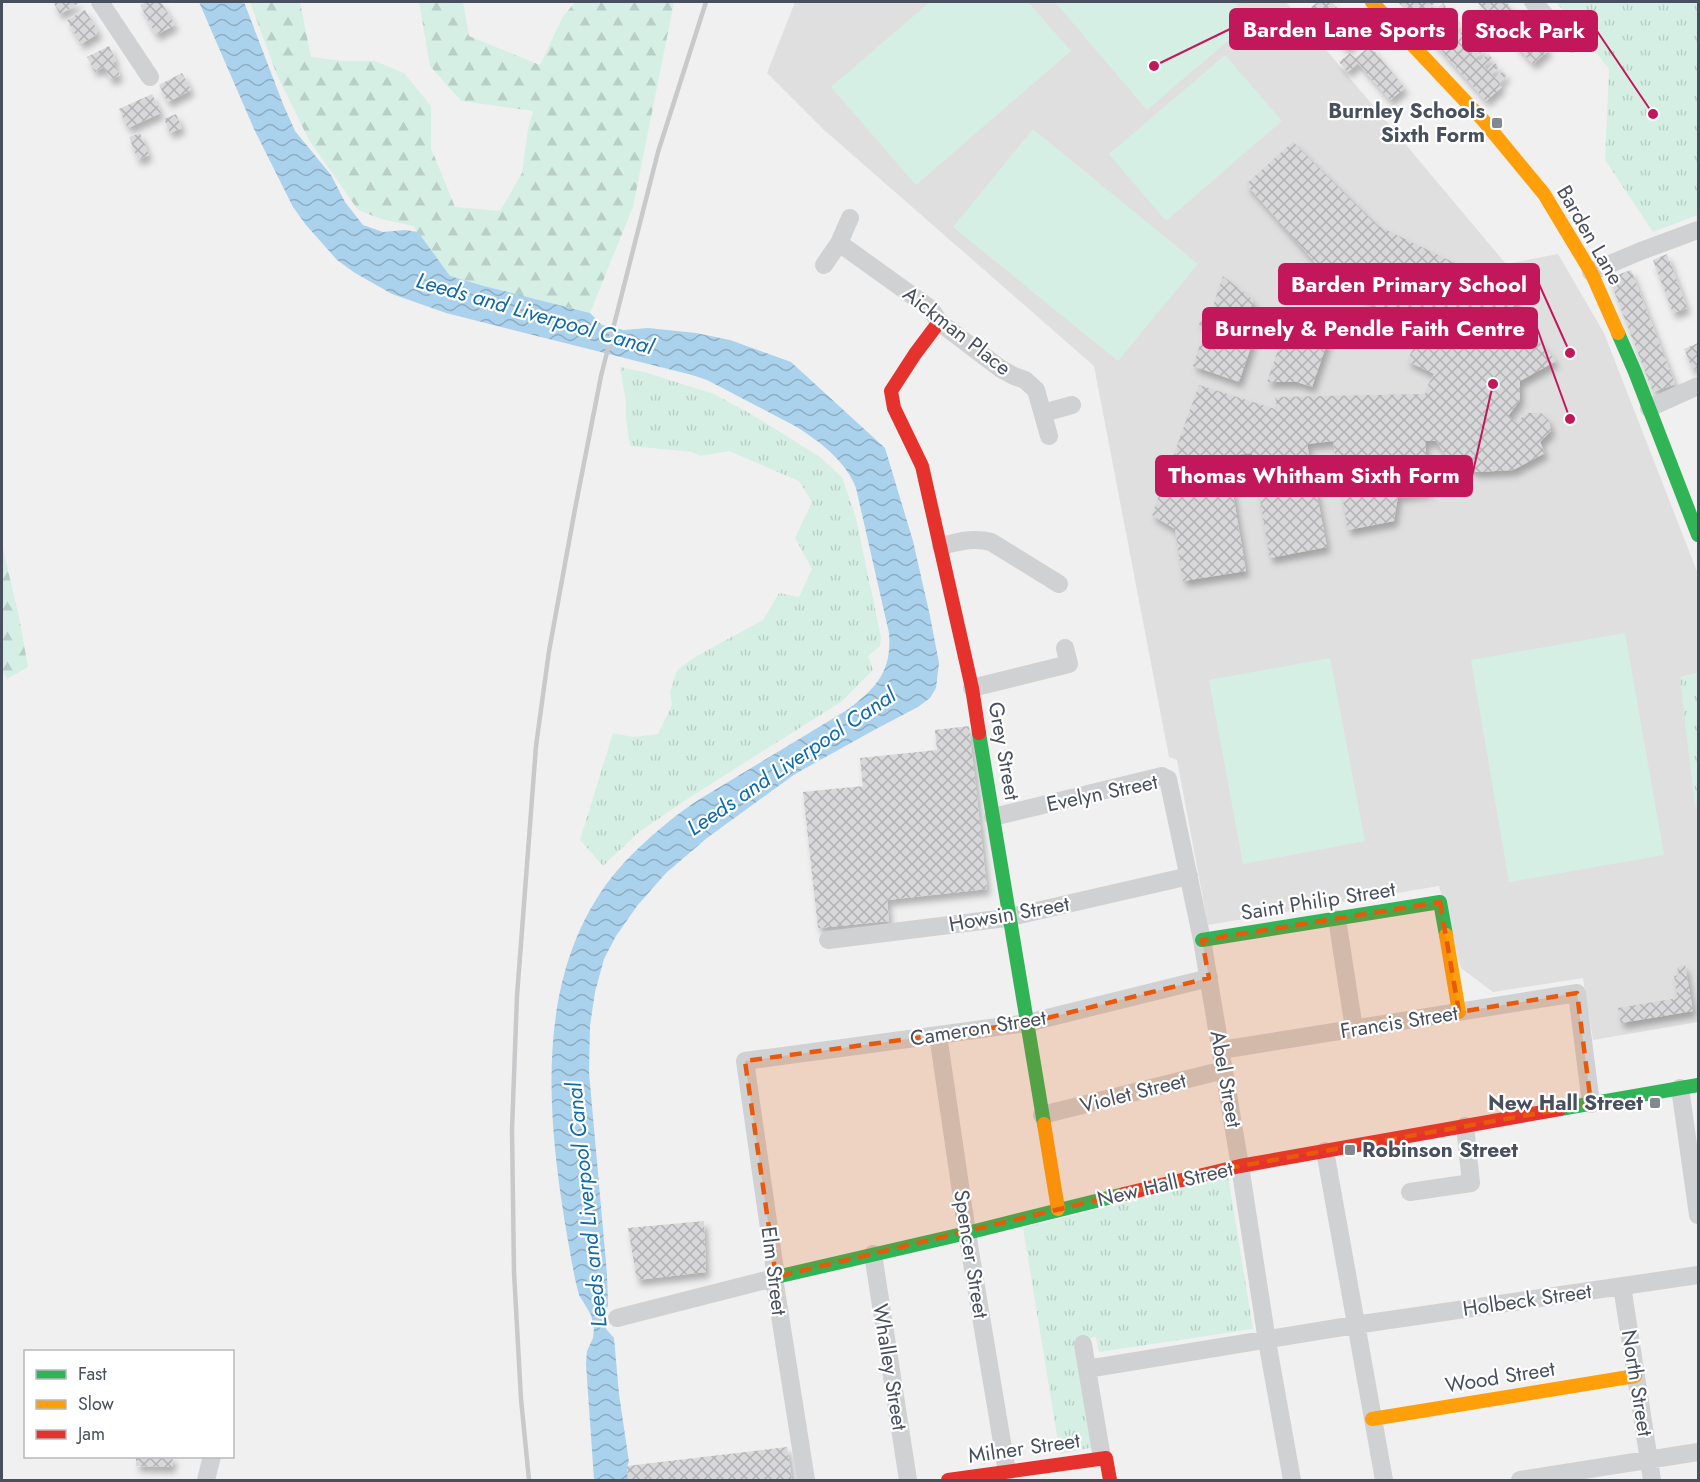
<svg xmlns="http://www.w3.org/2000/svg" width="1700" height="1482" font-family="Jost,sans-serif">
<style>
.education{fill:#dfdfe0}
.grass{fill:url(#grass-tufts)}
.forest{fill:url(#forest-firs)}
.garden{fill:#d6efe4}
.water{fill:url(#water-waves)}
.building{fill:url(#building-cross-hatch);filter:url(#shadow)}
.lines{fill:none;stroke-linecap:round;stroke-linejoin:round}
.street{stroke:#cfd1d3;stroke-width:18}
.fast{stroke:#30b455;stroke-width:14}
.slow{stroke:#ff9f0a;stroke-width:14}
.jam{stroke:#e5322d;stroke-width:14}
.rail{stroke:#c8c9cb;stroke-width:4.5}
.marked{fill:#e8590c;fill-opacity:0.2;stroke:#e8590c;stroke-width:4.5;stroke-dasharray:12 8;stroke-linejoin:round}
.poi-dot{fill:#838790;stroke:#fff;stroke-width:2}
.labels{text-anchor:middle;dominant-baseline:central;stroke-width:4.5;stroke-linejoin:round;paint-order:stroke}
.poi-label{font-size:21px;font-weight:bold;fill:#484f5d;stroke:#fff;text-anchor:end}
.street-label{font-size:21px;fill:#484f5d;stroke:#fff}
.water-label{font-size:22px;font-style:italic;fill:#0e6ba9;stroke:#fff}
.leader{fill:none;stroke:#c2185b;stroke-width:2}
.callout-dot{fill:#c2185b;stroke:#fff;stroke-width:2}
.callout{fill:#c2185b;stroke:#c2185b;stroke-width:2}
.callout-label{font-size:22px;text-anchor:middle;font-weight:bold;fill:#fff}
</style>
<defs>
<pattern id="grass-tufts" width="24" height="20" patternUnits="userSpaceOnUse" patternTransform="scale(1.5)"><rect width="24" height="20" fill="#d6efe4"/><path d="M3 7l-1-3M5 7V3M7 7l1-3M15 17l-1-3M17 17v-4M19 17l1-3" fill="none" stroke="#b9cfc6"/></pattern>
<pattern id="forest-firs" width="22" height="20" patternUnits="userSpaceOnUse" patternTransform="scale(1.5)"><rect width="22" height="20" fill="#d6efe4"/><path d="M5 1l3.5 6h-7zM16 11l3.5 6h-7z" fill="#b9cfc6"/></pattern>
<pattern id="water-waves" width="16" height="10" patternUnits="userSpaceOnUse" patternTransform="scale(1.5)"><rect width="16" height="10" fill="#abd2ec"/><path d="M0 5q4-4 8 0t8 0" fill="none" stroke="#8dadc2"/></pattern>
<pattern id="building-cross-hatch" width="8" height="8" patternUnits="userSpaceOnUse" patternTransform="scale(1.5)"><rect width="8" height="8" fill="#d8d8da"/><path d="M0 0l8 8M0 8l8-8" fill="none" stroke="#b1b2b4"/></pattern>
<filter id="shadow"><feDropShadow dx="3.5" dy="6" stdDeviation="3" flood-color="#0004"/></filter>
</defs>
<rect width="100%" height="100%" fill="#f1f0f0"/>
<path class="education" d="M 795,2 L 1286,2 L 1506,264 L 1558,254 L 1604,333 L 1698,574 L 1698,673 L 1681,677 L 1696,807 L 1698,806 L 1698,1022 L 1593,1040 L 1583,978 L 1493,992 L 1461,968 L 1439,886 L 1208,925 L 1177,760 L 1169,757 L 1094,366 L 823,129 L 767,73 Z"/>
<path class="grass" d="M 1556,2 L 1698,2 L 1698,215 L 1653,232 L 1605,160 L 1609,69 Z
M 620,367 L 644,372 L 714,394 L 751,414 L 820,457 L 842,477 L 856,518 L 881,637 L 880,646 L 868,656 L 873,670 L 841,702 L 692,796 L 639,832 L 603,866 L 580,840 L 613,733 L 633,737 L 658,734 L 672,705 L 670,692 L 677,670 L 695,657 L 763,620 L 779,593 L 799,597 L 812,569 L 795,538 L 812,502 L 799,481 L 729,451 L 700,456 L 692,452 L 630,446 L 626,419 L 626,402 Z
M 1698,673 L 1698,806 L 1695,807 L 1680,678 Z
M 1228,1176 L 1253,1329 L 1099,1352 L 1096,1337 L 1078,1340 L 1095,1447 L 1060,1454 L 1023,1228 Z"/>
<path class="forest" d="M 250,2 L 300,2 L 311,57 L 343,61 L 375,61 L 404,73 L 431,106 L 431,148 L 455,207 L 500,211 L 522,173 L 528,129 L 533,111 L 461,101 L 430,66 L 419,2 L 463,2 L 469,36 L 540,65 L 562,18 L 575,2 L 674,2 L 633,207 L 590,313 L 484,286 L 450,276 L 413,226 L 381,219 L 358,210 L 309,140 L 277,75 Z
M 2,545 L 19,617 L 28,667 L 7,679 L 2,670 Z"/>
<path class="garden" d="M 930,2 L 1028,2 L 1071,51 L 916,185 L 831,87 Z
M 1055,2 L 1234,2 L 1251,21 L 1147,110 Z
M 1225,55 L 1282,121 L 1166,221 L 1109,154 Z
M 1033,129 L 1198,264 L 1118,361 L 953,227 Z
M 1625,633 L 1664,855 L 1509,882 L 1471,660 Z
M 1330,658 L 1365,841 L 1243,864 L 1209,680 Z"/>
<path class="water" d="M 199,2 L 244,2 L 283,104 L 295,131 L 331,175 L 345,202 L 363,225 L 383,232 L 405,230 L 418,232 L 450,276 L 484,286 L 590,313 L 602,325 L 624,330 L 648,328 L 696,333 L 730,340 L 791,362 L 885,448 L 913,541 L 930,616 L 939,663 L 936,688 L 930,698 L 918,707 L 876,729 L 795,774 L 707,838 L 666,873 L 637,906 L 616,936 L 604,959 L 595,992 L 590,1026 L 589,1072 L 607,1274 L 608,1305 L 604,1313 L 606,1329 L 614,1338 L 619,1394 L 629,1462 L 627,1466 L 628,1480 L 594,1480 L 586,1364 L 587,1351 L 593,1338 L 594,1328 L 591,1315 L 579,1295 L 575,1279 C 552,1155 526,1000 603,889 C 625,857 662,825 695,802 L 847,710 C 876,688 892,672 889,633 L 856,488 C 846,461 819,441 795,426 L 707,380 L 692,375 L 446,313 L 392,294 L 355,273 L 337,260 L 306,225 L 293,207 L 254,129 Z"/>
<path class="building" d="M 53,2 L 81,2 L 60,14 Z
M 147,2 L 161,2 L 175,25 L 156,35 L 140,5 Z
M 1318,2 L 1332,2 L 1361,36 L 1346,49 L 1311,7 Z
M 1398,2 L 1436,2 L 1431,6 L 1435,10 L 1443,3 L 1446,7 L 1438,14 L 1442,19 L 1450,12 L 1454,16 L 1446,23 L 1450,27 L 1458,20 L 1461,24 L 1453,31 L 1457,36 L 1465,29 L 1469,33 L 1461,40 L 1465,44 L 1473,37 L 1476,42 L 1468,48 L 1472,53 L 1480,46 L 1484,50 L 1476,57 L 1480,61 L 1488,54 L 1492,58 L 1484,66 L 1487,70 L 1495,63 L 1499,67 L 1491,74 L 1495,78 L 1503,71 L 1507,75 L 1499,83 L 1502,87 L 1486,101 Z
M 1477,2 L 1506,2 L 1549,50 L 1533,64 Z
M 85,10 L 99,33 L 81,44 L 67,20 Z
M 109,46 L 116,61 L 113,62 L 120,75 L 111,80 L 104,67 L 95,72 L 87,57 Z
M 1370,46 L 1405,88 L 1390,100 L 1358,63 L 1348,72 L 1339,62 L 1350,53 L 1355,58 Z
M 182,73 L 191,90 L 168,102 L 159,85 Z
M 152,94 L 161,113 L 128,128 L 119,109 Z
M 176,114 L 182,128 L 170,133 L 164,119 Z
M 140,133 L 149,155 L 138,160 L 129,137 Z
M 1293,142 L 1378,226 L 1519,294 L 1506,322 L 1534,336 L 1556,361 L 1520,381 L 1520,400 L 1508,416 L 1516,422 L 1528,413 L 1541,413 L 1549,421 L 1551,431 L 1540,442 L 1545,453 L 1513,470 L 1477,472 L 1449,460 L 1436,441 L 1425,441 L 1429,492 L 1398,496 L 1394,521 L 1348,530 L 1333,441 L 1307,444 L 1327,547 L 1270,558 L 1252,453 L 1215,458 L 1205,478 L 1230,476 L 1246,571 L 1183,581 L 1175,529 L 1152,515 L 1199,385 L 1278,410 L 1275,397 L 1425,394 L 1428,385 L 1434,374 L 1407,361 L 1419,336 L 1319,267 L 1246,184 Z
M 1667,254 L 1687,308 L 1673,313 L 1653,260 Z
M 1631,270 L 1675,384 L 1653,392 L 1609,278 Z
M 1223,276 L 1253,300 L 1251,307 L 1263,311 L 1239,382 L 1193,366 L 1206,327 L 1199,325 L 1203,313 L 1210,315 Z
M 1289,318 L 1331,332 L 1312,387 L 1297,382 L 1267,382 Z
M 1698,343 L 1698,367 L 1693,370 L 1684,349 Z
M 969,726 L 987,889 L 887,900 L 889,921 L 818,928 L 803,792 L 863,786 L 860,758 L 937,750 L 935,730 Z
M 1685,965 L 1693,1011 L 1621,1023 L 1618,1008 L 1678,998 L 1674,976 L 1679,975 L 1677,967 Z
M 704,1221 L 706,1272 L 637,1280 L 628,1228 Z
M 787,1447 L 792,1480 L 628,1480 L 627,1466 Z
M 136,1456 L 173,1456 L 172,1467 L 136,1466 Z"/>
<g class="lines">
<path class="street" d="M 100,2 L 150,77
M 1533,2 L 1572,44
M 839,243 L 931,309 L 939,322 L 1001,369 L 1014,376 L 1025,380 L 1036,390 L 1049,436
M 824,265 L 839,243 L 850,218
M 1591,272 L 1641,251 L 1698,230
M 1649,408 L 1698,386
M 1043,413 L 1072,405
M 941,546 C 958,542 974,537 991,542 L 1059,584
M 972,688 L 1069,664 L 1065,648
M 993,817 L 1162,776 L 1168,779 L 1202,940 L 1240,1166 L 1267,1341 L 1292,1480
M 1337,919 L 1354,1029
M 828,940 L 1006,918 L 1189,876
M 938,1035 L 967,1233 L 1007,1472
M 1221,1050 L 1577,993 L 1591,1104
M 1680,1088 L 1698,1215
M 1042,1115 L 1224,1070
M 1325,1151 L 1384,1480
M 1410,1192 L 1471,1183 L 1465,1126
M 873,1254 L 908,1480
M 1622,1286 L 1652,1480
M 617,1318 L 774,1278
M 1083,1344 L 1087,1369
M 1102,1458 L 1087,1369 L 1355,1325 L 1698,1275
M 206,1480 L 212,1456
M 806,1480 L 774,1278 L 776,1277 L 745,1061 L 1027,1023 L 1209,978
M 1520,1480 L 1698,1452"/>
<path class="fast" d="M 1618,333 L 1635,372 L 1698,535
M 979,733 L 1044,1124
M 1202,940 L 1440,902 L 1446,935
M 1560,1109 L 1698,1085
M 776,1277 L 967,1233 L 1124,1194"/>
<path class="slow" d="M 1372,2 L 1483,120 L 1544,194 L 1591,272 L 1618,333
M 1446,935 L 1459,1012
M 1044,1124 L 1058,1209
M 1372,1419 L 1635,1376"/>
<path class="jam" d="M 939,322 L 915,354 L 891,391 L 894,408 L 922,466 L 972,688 L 979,733
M 1124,1194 L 1240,1166 L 1560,1109
M 948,1480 L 1106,1458 L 1110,1480"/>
<path class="rail" d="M 529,1480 L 521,1399 L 514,1272 L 512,1129 L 517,996 L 536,746 L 549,651 L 575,509 L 601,376 L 658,152 L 706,2"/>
</g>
<path class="marked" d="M 1440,902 L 1459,1012 L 1577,993 L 1591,1104 L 1240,1166 L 776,1277 L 745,1061 L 1027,1023 L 1209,978 L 1202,940 Z"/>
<g class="poi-dot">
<rect x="1491" y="117" width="12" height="12" rx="3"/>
<rect x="1649" y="1097" width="12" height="12" rx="3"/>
<rect x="1344" y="1144" width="12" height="12" rx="3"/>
</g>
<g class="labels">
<g class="poi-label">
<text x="1485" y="111">Burnley Schools<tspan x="1485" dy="24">Sixth Form</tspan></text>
<text x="1643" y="1103">New Hall Street</text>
<text x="1362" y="1150" text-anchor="start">Robinson Street</text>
</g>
<g class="street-label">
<text transform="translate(1590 235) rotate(60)">Barden Lane</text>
<text transform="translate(957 331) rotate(38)">Aickman Place</text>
<text transform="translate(1004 751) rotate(80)">Grey Street</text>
<text transform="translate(1102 793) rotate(-12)">Evelyn Street</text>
<text transform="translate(1318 901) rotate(-9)">Saint Philip Street</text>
<text transform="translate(1009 914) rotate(-10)">Howsin Street</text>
<text transform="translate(1399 1022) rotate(-9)">Francis Street</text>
<text transform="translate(978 1028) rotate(-9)">Cameron Street</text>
<text transform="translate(1226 1079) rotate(80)">Abel Street</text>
<text transform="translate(1133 1093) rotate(-14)">Violet Street</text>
<text transform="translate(1165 1184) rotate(-13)">New Hall Street</text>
<text transform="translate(971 1254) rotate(81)">Spencer Street</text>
<text transform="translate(774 1271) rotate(83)">Elm Street</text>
<text transform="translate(1527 1300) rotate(-8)">Holbeck Street</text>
<text transform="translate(890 1367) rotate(81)">Whalley Street</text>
<text transform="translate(1500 1377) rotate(-9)">Wood Street</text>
<text transform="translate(1637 1383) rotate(81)">North Street</text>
<text transform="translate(1024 1448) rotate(-8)">Milner Street</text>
</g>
<g class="water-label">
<text transform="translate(535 313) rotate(16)">Leeds and Liverpool Canal</text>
<text transform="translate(791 761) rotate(-34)">Leeds and Liverpool Canal</text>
<text transform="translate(586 1205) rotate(-96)">Leeds and Liverpool Canal</text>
</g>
</g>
<path class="leader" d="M1154 66L1230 29M1653 114L1597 31M1570 353L1539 284M1570 419L1537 328M1493 384L1472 476"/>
<g class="callout-dot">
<circle cx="1154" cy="66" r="6"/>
<circle cx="1653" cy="114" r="6"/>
<circle cx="1570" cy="353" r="6"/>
<circle cx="1570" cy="419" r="6"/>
<circle cx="1493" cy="384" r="6"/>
</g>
<g class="callout">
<rect x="1230" y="9" width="227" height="40" rx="6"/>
<rect x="1463" y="11" width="134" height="40" rx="6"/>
<rect x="1279" y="264" width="260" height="40" rx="6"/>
<rect x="1203" y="308" width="334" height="40" rx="6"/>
<rect x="1156" y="456" width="316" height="40" rx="6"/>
</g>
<g class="callout-label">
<text x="1344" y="37">Barden Lane Sports</text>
<text x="1530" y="38">Stock Park</text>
<text x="1409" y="292">Barden Primary School</text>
<text x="1370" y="336">Burnely &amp; Pendle Faith Centre</text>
<text x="1314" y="483">Thomas Whitham Sixth Form</text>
</g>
<rect width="1700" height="1482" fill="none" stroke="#484f5d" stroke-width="6"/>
<rect x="24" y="1350" width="210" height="108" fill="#ffffff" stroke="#b6b9be" stroke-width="1.5"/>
<rect x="36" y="1370" width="30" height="9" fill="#30b455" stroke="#b6b9be" stroke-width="1.5"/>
<text x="78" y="1380" font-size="18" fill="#484f5d">Fast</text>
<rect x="36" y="1400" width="30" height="9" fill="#ff9f0a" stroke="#b6b9be" stroke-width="1.5"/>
<text x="78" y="1410" font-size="18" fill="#484f5d">Slow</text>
<rect x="36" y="1430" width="30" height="9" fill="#e5322d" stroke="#b6b9be" stroke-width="1.5"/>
<text x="78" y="1440" font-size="18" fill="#484f5d">Jam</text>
</svg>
